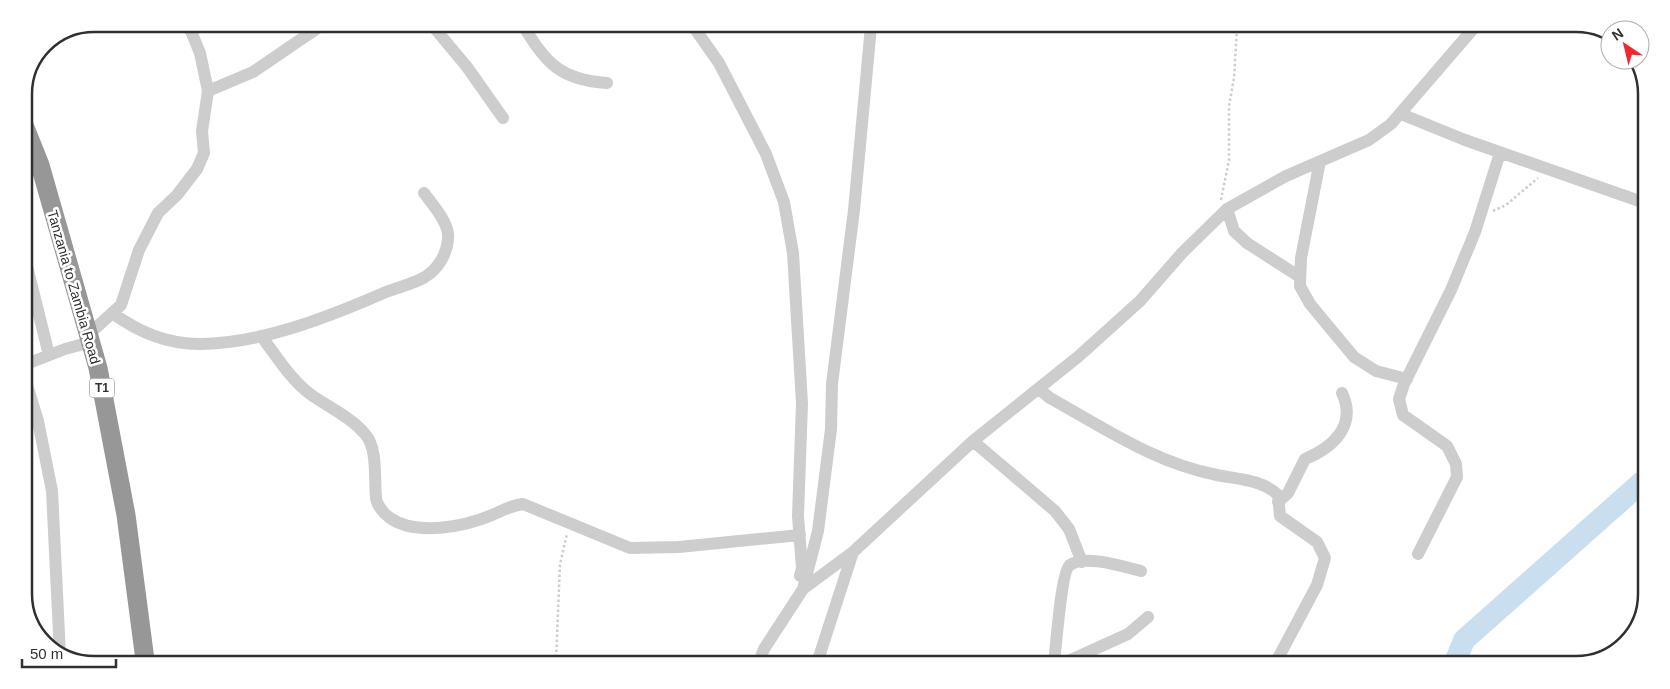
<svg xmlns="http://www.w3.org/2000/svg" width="1670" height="689" font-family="Arial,sans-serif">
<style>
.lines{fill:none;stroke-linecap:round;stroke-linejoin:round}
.river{stroke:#c9dfef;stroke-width:22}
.path{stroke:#cdcdcd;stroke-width:2.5;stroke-dasharray:2.5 2.5;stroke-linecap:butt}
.minor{stroke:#cdcdcd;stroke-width:12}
.highway{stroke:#979797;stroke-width:19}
.labels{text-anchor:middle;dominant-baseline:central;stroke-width:5;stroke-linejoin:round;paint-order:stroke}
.shield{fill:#fff;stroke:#6e6e6e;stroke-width:1}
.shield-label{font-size:12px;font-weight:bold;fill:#303030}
.street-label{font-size:14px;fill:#303030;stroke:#fff}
.rim{fill:none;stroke:#303030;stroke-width:2.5}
</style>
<rect width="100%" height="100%" fill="#fff"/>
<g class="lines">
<path class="river" d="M 1454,665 L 1464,640 L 1642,482"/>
<path class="path" d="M 1221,200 L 1229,160 L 1229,106 L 1234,78 L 1237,28
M 1493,211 L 1506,205 L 1538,178
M 556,662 L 560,564 L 567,534
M 741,662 L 747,658"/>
<path class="minor" d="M 432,25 L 467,67 L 503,118
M 523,25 C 545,63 561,80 607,83
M 693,26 L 719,63 L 766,154 L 784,202 L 793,253 L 802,403 L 798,516 L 802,568 L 800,576
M 208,91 L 253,72 L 322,25
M 1401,114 L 1465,140 L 1645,203
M 1320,161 L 1301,258 L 1300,286 L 1310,304 L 1354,357 L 1376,371 L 1407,379
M 1227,209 L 1234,231 L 1247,243 L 1300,277
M 24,254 L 49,355
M 112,313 C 139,332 166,344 200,344 C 261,344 331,316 386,292 C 399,287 413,284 425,277 C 438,269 447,254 448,239 C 450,224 433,205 424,193
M 89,334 L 121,305 L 139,250 L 158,213 L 177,195 L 197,169 L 204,153 L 202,131 L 208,91 L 200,53 L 188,24
M 261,336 C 276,355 290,379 310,394 C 328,407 351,417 365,434 C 378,448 374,479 376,497 C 376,504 384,514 390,518 C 416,536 464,527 492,515 C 505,510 508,506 523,504 L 630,548 L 679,547 L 800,535
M 24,365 L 65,349 L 91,342
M 24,375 L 38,421 L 52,491 L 60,654
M 1039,389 L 1050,398 C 1104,428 1155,463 1217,475 C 1238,479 1263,480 1278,495 L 1280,516 L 1317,542 L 1325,558 L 1317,585 L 1275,664
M 973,441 L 1055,511 L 1069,529 L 1082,562
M 1278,502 L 1288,493 L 1305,459 C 1334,447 1357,425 1342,393
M 1418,554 L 1457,477 L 1456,464 L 1447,446 L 1403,415 L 1399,399 L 1404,384 L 1451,290 L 1475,232 L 1500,153
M 803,589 L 853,552 L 973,441 L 1079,356 L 1140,301 L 1182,253 L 1227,209 L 1286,176 L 1369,140 L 1391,124 L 1473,29
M 759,662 L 764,649 L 803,589 L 818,531 L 831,429 L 832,384 L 854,210 L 871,26
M 817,663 L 853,552
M 1054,663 C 1056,649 1061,571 1070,565 C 1084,554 1125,567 1141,571
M 1064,663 L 1128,634 L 1148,617"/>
<path class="highway" d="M 24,125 L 40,165 L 98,368 L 126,515 L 145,660"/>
</g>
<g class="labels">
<rect class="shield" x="89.5" y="378.5" width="25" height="19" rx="4"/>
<g class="shield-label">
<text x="102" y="388">T1</text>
</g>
<g class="street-label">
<text transform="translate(74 287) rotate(74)">Tanzania to Zambia Road</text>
</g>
</g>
<path d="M0 0H1670V689H0ZM94 32H1576A62 62 0 0 1 1638 94V594A62 62 0 0 1 1576 656H94A62 62 0 0 1 32 594V94A62 62 0 0 1 94 32Z" fill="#fff" fill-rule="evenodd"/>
<path class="rim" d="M94 32H1576A62 62 0 0 1 1638 94V594A62 62 0 0 1 1576 656H94A62 62 0 0 1 32 594V94A62 62 0 0 1 94 32Z"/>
<g transform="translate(1625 45) rotate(325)"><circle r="24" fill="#ffffff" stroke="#acacac"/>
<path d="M0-4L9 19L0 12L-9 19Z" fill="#f3262f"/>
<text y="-8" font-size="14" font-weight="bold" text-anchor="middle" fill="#303030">N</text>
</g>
<path d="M22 659v8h94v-8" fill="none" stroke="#303030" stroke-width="2.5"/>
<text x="30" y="659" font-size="15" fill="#303030" stroke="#ffffff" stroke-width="4" paint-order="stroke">50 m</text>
</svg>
